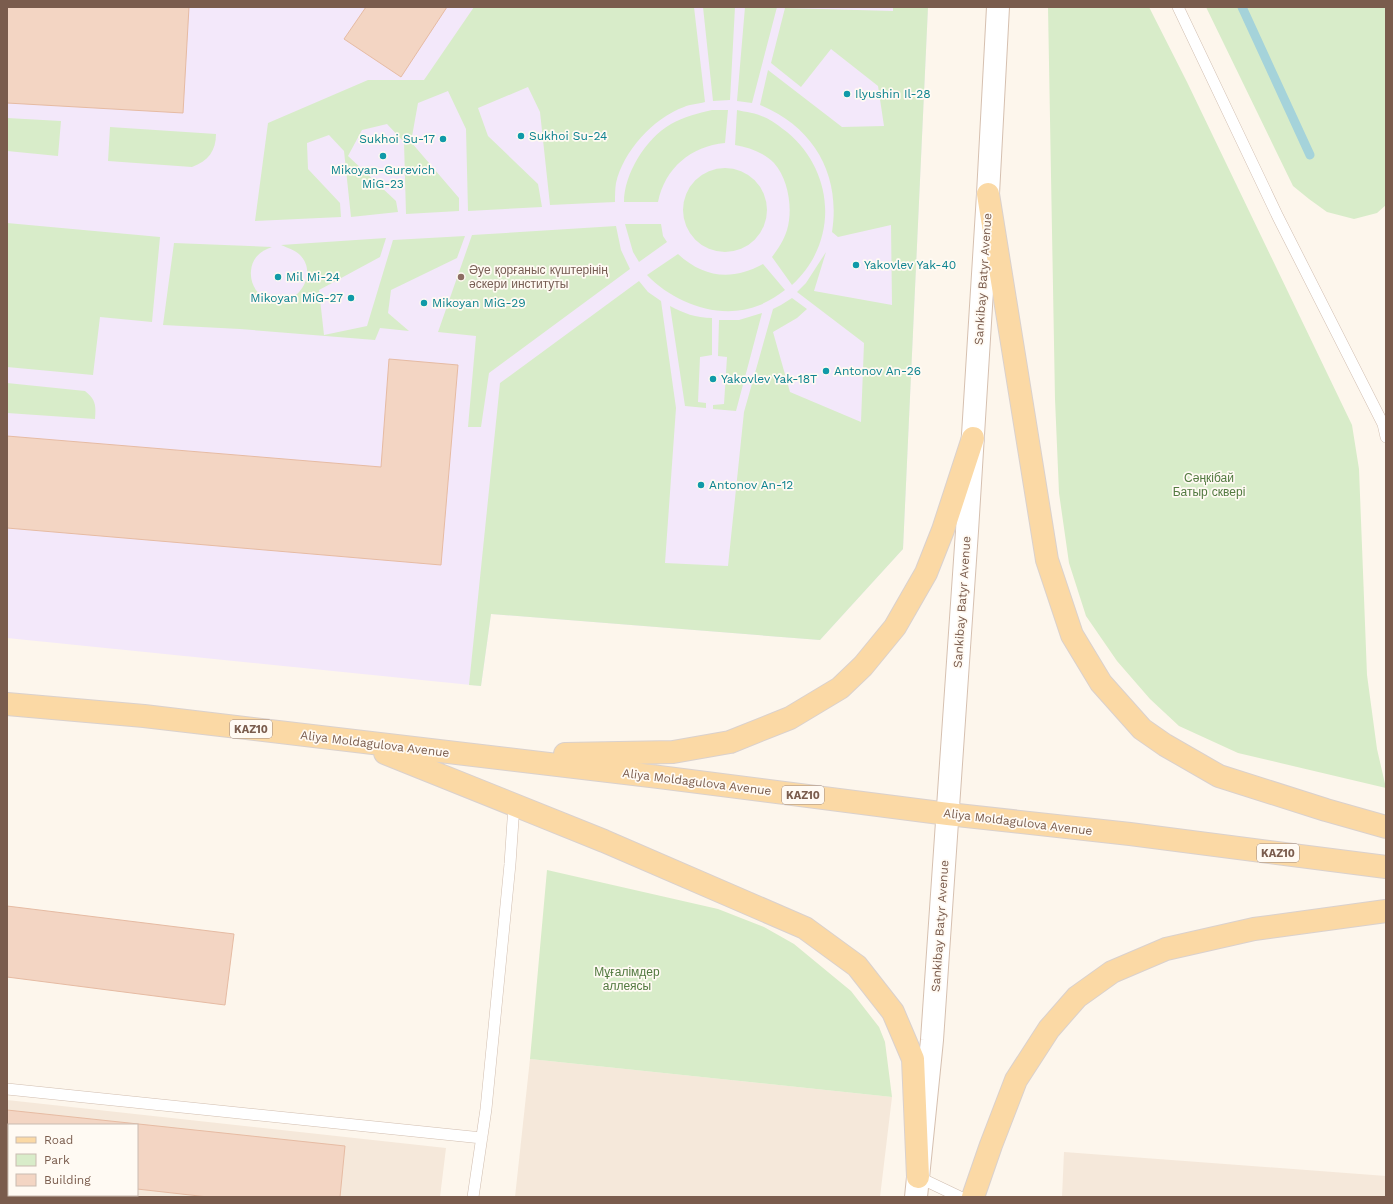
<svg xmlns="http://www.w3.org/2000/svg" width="1393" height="1204" font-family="'Work Sans',sans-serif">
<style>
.residential{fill:#f5e8da;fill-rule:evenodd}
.education{fill:#f3e8fa}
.green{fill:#d8ecc9}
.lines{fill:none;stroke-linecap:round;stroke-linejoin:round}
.stream{stroke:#a5d3da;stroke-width:9}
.building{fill:#f3d5c3;stroke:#e6bba3}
.lane-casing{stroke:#d1beb0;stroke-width:12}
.secondary-casing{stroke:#d6c0b0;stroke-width:24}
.primary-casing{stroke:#dad1cd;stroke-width:24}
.lane{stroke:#fff;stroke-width:11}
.secondary{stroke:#fff;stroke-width:22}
.primary{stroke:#fbd9a5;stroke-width:22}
.culture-dot{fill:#0f9aa8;stroke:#fffaf3;stroke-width:1.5}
.education-dot{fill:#8d6e63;stroke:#fffaf3;stroke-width:1.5}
.labels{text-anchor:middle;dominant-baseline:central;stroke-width:3.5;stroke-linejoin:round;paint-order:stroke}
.shield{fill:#fffaf3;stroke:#a28b7f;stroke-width:1}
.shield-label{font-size:11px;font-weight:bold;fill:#7a5c4d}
.culture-label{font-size:12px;fill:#0d838f;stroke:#fffaf3;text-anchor:start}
.education-label{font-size:12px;fill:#785e54;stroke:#fffaf3;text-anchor:start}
.street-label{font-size:12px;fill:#7a5c4d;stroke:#fffaf3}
.park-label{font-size:12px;fill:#537a41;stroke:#fffaf3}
</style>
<rect width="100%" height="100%" fill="#fdf6ec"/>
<path class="residential" d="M 530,1059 L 892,1097 L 880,1197 L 515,1197 Z
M 7,1100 L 446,1148 L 440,1197 L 7,1197 ZM 9,1125 L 137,1125 L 137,1195 L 9,1195 Z
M 1064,1152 L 1386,1176 L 1386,1197 L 1062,1197 Z"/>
<path class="education" d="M 7,7 L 928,7 L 903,549 L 820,640 L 491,614 L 481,686 L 7,638 Z"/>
<path class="green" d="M 474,7 L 694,7 L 705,102 C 698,104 690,104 684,107 C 653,118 623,152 616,183 C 615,189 615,196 615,202 L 550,205 L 540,112 L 528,87 L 478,108 L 488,136 L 538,184 L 542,207 L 468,211 L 466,129 L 448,91 L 418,103 L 411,142 L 459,198 L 459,211 L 406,214 L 404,142 L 387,124 L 362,130 L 348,156 L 396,201 L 398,212 L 351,217 L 344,151 L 329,135 L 307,143 L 308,169 L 340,203 L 341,217 L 255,221 L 268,123 L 368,80 L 424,80 Z
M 703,7 L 735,7 L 730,100 L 713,101 Z
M 745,7 L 777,7 L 752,103 L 737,101 Z
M 893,7 L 928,7 L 903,549 L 820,640 L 491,614 L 481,686 L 469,685 L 500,383 L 639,281 L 648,292 L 661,301 L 676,408 L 665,563 L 728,566 L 744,412 L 773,309 L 781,305 L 792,298 L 807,309 L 797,318 L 773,332 L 790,392 L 861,422 L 864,343 L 797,292 L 806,283 L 826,252 L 814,291 L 892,305 L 891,225 L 838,237 L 832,232 C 841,175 814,127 760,105 L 768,70 L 842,127 L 884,126 L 878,86 L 831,49 L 801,87 L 771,63 L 785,8 L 893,11 Z
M 1048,7 L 1149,7 L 1187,82 L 1352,425 L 1359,469 L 1367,675 L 1377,749 L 1386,788 L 1238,753 L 1179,726 L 1150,699 L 1117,661 L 1086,616 L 1069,563 L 1059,493 L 1055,399 Z
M 1206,7 L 1386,7 L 1386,205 L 1377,213 L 1354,219 L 1327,212 L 1309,199 L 1293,186 Z
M 712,110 L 728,110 L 725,143 C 691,146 665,168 658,202 L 624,202 C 624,174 646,138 671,124 C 684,117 698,113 712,110 Z
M 737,110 C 746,112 756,113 764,117 C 772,120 780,127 787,132 C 835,172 839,242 792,285 L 772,257 C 778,249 784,240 787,230 C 793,210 789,180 774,163 C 765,153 748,147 735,145 Z
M 7,118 L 61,121 L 58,156 L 7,151 Z
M 110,127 L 216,134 C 216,151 208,161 192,167 L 108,161 Z
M683 210a42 42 0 1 1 84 0a42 42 0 1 1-84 0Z
M 7,223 L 160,237 L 152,322 L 100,317 L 93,375 L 7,367 Z
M 625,224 L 661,224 L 663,236 L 667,242 L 639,262 L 633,252 Z
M 616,226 L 621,250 L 630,269 L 489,373 L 481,427 L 468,427 L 476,336 L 438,332 L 472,235 Z
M 465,236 L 457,258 L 391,290 L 388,313 L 409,331 L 380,328 L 375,340 L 240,329 L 163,325 L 174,243 L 272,247 C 260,251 252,258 251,271 C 250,280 254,290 261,295 C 289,318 322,277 300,255 C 295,250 288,248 281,245 L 386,238 L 380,257 L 319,290 L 324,335 L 367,326 L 393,240 Z
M 678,254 C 704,278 732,281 763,264 L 785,290 C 777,296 769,301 760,305 C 721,321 675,304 647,275 Z
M 670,306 C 683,313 696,318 712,318 L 712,355 L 700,357 L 698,402 L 706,403 L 706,408 L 685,406 Z
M 762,313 L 736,411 L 713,409 L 713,405 L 724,404 L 727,357 L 718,356 L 719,320 L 739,320 Z
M 7,383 L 85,391 C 96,400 96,405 95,419 L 7,413 Z
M 547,870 L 718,909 L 764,927 L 794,944 L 851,991 L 879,1027 L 885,1042 L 892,1097 L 530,1059 Z"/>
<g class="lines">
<path class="stream" d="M 1242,7 L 1310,155"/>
</g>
<path class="building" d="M 7,7 L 189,7 L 183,113 L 7,103 Z
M 366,7 L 447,7 L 401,77 L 344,39 Z
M 389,359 L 458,365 L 441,565 L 7,528 L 7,436 L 381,467 Z
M 7,906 L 234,934 L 225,1005 L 7,977 Z
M 7,1110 L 345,1146 L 340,1197 L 208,1197 L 137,1189 L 137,1125 L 9,1125 L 9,1176 L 7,1176 Z"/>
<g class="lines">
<defs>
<path id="lane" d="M 1178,7 L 1278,217 L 1383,424 L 1386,437
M 7,1089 L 482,1138
M 918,1177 L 960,1197
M 473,1197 L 486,1109 L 510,864 L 514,805"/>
<path id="secondary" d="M 916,1197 L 932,1040 L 967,531 L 988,194 L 998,7"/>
<path id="primary" d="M 988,194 L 1047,560 L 1072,635 L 1101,683 L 1142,729 L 1165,745 L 1219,776 L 1326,810 L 1386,827
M 7,704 L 144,716 L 659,777 L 948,814 L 1130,834 L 1386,867
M 385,753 L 604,841 L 805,928 L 857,966 L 893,1012 L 913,1059 L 918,1177
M 565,754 L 673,752 L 730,742 L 790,718 L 840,688 L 863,666 L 895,627 L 926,573 L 943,530 L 973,438
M 973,1197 L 991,1145 L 1016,1080 L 1049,1029 L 1077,997 L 1112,972 L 1166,949 L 1254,929 L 1386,911"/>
</defs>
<use href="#lane" class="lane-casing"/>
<use href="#secondary" class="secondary-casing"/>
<use href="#primary" class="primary-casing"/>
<use href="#lane" class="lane"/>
<use href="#secondary" class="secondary"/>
<use href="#primary" class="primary"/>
</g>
<g class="culture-dot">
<circle cx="847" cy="94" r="4"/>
<circle cx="521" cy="136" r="4"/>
<circle cx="443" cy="139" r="4"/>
<circle cx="383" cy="156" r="4"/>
<circle cx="856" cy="265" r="4"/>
<circle cx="278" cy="277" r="4"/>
<circle cx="351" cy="298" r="4"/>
<circle cx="424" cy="303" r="4"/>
<circle cx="826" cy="371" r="4"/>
<circle cx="713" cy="379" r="4"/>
<circle cx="701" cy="485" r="4"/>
</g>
<circle class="education-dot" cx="461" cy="277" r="4"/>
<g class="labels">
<g class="shield">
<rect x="230" y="720" width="42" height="18" rx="3"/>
<rect x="782" y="786" width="42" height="18" rx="3"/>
<rect x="1257" y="844" width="42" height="18" rx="3"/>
</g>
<g class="shield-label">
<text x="251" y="729">KAZ10</text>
<text x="803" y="795">KAZ10</text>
<text x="1278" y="853">KAZ10</text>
</g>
<g class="culture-label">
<text x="855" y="94">Ilyushin Il-28</text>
<text x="529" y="136">Sukhoi Su-24</text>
<text x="435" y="139" text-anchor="end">Sukhoi Su-17</text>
<text x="383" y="170" text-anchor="middle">Mikoyan-Gurevich<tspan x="383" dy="14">MiG-23</tspan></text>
<text x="864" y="265">Yakovlev Yak-40</text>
<text x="286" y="277">Mil Mi-24</text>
<text x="343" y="298" text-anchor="end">Mikoyan MiG-27</text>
<text x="432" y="303">Mikoyan MiG-29</text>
<text x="834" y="371">Antonov An-26</text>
<text x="721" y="379">Yakovlev Yak-18T</text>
<text x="709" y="485">Antonov An-12</text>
</g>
<g class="education-label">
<text x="469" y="270">Әуе қорғаныс күштерінің<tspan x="469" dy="14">әскери институты</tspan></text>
</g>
<g class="street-label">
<text transform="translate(983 279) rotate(-86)">Sankibay Batyr Avenue</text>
<text transform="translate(962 602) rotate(-86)">Sankibay Batyr Avenue</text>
<text transform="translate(375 744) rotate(7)">Aliya Moldagulova Avenue</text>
<text transform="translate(697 782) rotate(7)">Aliya Moldagulova Avenue</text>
<text transform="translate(1018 822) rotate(7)">Aliya Moldagulova Avenue</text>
<text transform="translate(940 926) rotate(-86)">Sankibay Batyr Avenue</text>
</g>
<g class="park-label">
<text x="1209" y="478">Сәңкібай<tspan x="1209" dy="14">Батыр сквері</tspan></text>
<text x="627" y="972">Мұғалімдер<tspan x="627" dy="14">аллеясы</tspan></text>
</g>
</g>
<rect width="1393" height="1204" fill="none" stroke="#7a5c4d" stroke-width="16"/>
<rect x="8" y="1124" width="130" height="72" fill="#fffaf3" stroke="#cabbb1"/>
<rect x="16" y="1137" width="20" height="6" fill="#fbd9a5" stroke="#cabbb1"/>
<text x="44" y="1144" font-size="12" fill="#7a5c4d">Road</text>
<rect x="16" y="1154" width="20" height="12" fill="#d8ecc9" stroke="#cabbb1"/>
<text x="44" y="1164" font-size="12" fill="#7a5c4d">Park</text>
<rect x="16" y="1174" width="20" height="12" fill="#f3d5c3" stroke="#cabbb1"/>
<text x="44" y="1184" font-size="12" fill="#7a5c4d">Building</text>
</svg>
